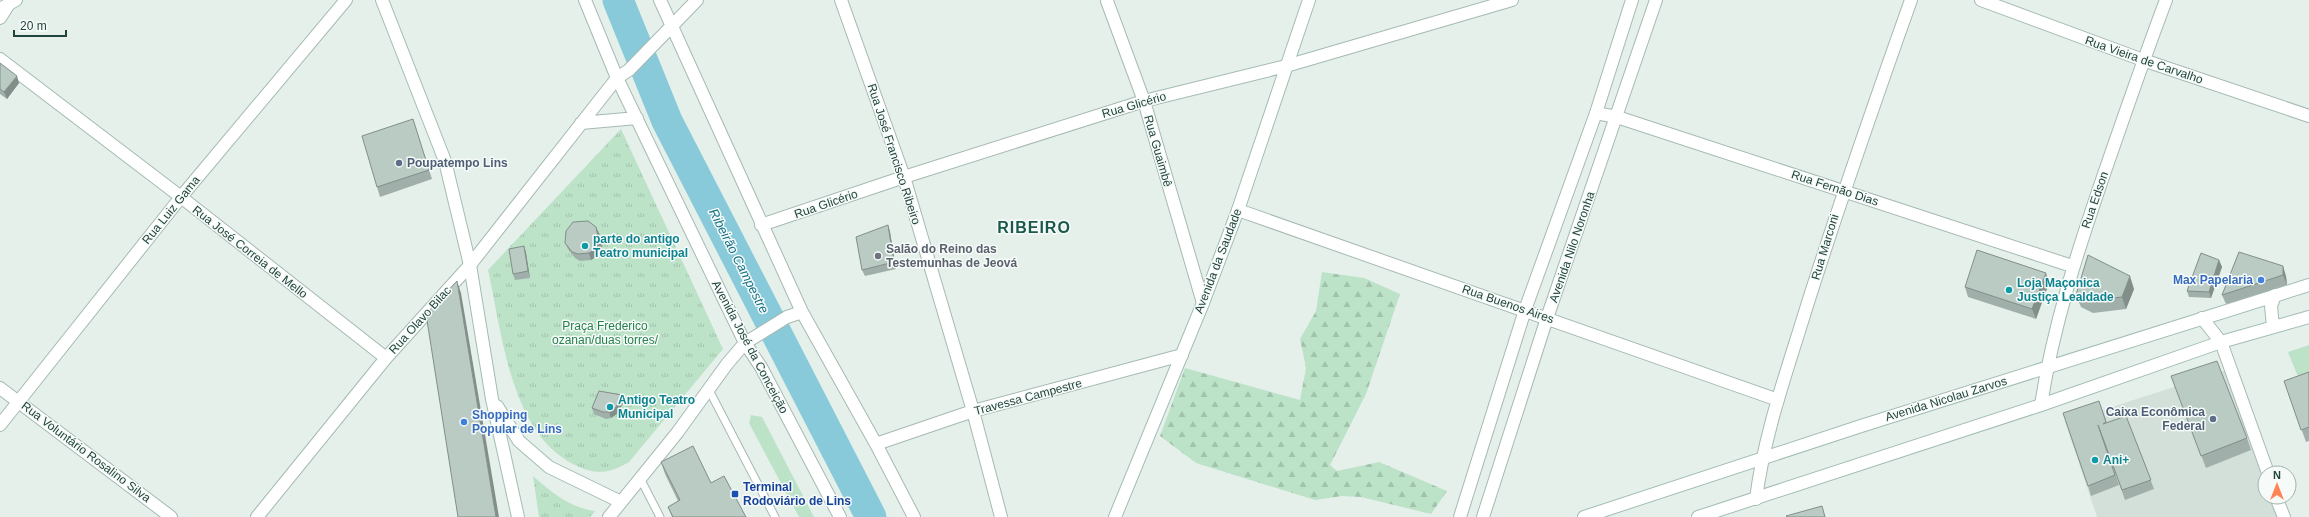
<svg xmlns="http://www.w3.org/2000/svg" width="2309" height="517" font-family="Helvetica,sans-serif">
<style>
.built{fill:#d3e0da}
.green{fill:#bce2c7}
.forest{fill:url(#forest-firs)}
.park{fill:url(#park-tufts)}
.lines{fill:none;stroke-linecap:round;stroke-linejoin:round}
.river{stroke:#88cada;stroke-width:31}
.lane-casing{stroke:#a6b9b3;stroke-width:9}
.street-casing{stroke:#a6b9b3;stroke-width:14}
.secondary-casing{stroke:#a2bdb4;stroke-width:14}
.lane{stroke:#fff;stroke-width:7}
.street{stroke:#fff;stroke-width:12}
.secondary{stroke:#fff;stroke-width:12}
.wall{fill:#a0afa9}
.shaded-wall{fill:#828e89}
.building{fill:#bacbc4;stroke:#828e89}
.service-dot{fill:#5c6f8a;stroke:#f6fbf9;stroke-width:1.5}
.culture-dot{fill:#0f9aa8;stroke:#f6fbf9;stroke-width:1.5}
.worship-dot{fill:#6b7280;stroke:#f6fbf9;stroke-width:1.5}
.shop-dot{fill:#3f7fe0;stroke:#f6fbf9;stroke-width:1.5}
.transit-dot{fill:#1a4fb4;stroke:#f6fbf9;stroke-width:1.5}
.labels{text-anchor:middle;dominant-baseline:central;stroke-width:3;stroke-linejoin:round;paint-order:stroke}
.street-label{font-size:12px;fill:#21443c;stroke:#f6fbf9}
.service-label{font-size:12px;font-weight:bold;fill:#4e5e75;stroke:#f6fbf9;text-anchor:start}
.culture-label{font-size:12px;font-weight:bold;fill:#0d838f;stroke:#f6fbf9;text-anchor:start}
.worship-label{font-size:12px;font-weight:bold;fill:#5b616d;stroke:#f6fbf9;text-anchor:start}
.shop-label{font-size:12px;font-weight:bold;fill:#366cbe;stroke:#f6fbf9;text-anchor:end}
.park-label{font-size:12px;fill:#27804c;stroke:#f6fbf9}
.transit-label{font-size:12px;font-weight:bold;fill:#164399;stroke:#f6fbf9;text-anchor:start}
.water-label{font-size:13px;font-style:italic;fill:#147188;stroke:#f6fbf9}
.district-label{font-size:16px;font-weight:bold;letter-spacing:1px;fill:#1b594c;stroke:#f6fbf9}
</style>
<defs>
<pattern id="forest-firs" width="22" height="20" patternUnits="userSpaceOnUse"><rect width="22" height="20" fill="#bce2c7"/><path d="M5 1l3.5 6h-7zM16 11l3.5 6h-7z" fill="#a1c3ac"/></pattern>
<pattern id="park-tufts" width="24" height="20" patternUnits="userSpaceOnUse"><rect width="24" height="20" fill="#bce2c7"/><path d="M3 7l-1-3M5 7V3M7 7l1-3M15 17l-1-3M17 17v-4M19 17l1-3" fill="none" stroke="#a1c3ac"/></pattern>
</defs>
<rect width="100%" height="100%" fill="#e5f0eb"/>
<path class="built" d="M 2227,370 L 2265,474 L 2265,497 L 2273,497 L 2281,517 L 2097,517 L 2065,422 Z"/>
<path class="green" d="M 2309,345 L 2309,384 L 2302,387 L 2288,352 Z
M 751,415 L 762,417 L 814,517 L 799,517 L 749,423 Z"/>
<path class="forest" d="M 1322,272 L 1364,278 L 1400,294 L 1366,394 L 1330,465 L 1337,471 L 1379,462 L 1447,491 L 1431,514 L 1361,497 L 1342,496 L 1315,500 L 1196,463 L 1160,436 L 1185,368 L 1300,400 L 1306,368 L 1300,339 L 1316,311 Z"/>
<path class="park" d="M 621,129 L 723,349 L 629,462 C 609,474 595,475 575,465 C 510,434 502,332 488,270 Z
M 533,476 C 551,492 570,508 595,511 L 590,517 L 539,517 Z"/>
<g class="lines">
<path class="river" d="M 618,0 L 667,121 L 871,517"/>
<defs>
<path id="lane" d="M 709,390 L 775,517
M 640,478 L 660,517"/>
<path id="street" d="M 585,0 L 617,78 L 745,343 L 761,367 L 840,517
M 660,0 L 802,312 L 876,444 L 914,517
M 841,0 L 904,177 L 973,411 L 1001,517
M 1981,0 L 2143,60 L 2309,116
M 1107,1 L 1144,101 L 1203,303
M 0,18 L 9,4
M 0,59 L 181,197 L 386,358
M 1596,113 L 1617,117 L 2072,266
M 581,123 L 637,118
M 1238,210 L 1778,400
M 761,225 L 904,177 L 1144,101 L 1286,66 L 1512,0
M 2202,318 L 2221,342 L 2268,473
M 0,388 L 171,517
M 2041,405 C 2053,326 2078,250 2104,174 C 2124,116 2144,58 2166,0
M 0,425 L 181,197 L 346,0
M 876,444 L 973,411 L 1182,355
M 2276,497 L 2284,517
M 1756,499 C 1764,435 1786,374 1805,312 C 1838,207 1874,104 1911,0
M 257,517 L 386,358 L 470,265 L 617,78 L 629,70 L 697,0
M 609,517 L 677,433 L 727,364 L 745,343 L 787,317 L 802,312
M 1460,517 L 1525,310 L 1596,113 L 1632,0
M 1483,517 L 1547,318 L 1656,0"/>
<path id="secondary" d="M 382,0 L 445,161 L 470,265 L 492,399 L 518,517
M 0,9 L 16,0
M 2273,327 L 2271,306 L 2275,295
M 497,406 L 519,441 L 549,467 L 621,502
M 1115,517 L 1203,303 L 1238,210 L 1309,0
M 1584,517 L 1861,426 L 2309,285
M 1698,517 L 2041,405 L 2221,342 L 2309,317"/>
</defs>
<use href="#lane" class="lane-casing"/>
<use href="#street" class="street-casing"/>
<use href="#secondary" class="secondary-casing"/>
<use href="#lane" class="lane"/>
<use href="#street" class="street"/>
<use href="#secondary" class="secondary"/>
</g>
<path class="wall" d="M 0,63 L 19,83 L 7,99 L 0,94 Z
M 416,129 L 432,179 L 380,197 L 377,187 Z
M 888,225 L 890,232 L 896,269 L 865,276 L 862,270 Z
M 599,233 L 602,248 L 596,257 L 591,260 L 580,261 L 575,258 L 568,249 L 565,243 Z
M 524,246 L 526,253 L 530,278 L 515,280 L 513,274 Z
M 2239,252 L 2286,276 L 2287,285 L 2226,304 L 2222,295 Z
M 2219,260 L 2222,267 L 2211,298 L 2189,297 L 2187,291 Z
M 2049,283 L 2036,319 L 1968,297 L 1965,287 Z
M 2134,289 L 2126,309 L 2093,313 L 2081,307 L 2076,295 Z
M 2309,372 L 2309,441 L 2306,442 L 2284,381 Z
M 2171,376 L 2247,438 L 2251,450 L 2206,468 Z
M 622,395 L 624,401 L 618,413 L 611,418 L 606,419 L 594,414 L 592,408 Z
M 2099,401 L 2107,423 L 2126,416 L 2154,489 L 2125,500 L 2103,437 L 2119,485 L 2091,496 L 2088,486 Z
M 661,462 L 711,483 L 746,517 L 672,517 L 668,507 L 678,501 L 665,474 Z"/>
<path class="shaded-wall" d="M 17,76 L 19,83 L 7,99 L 4,92 Z
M 888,225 L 890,232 L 896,269 L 894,262 Z
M 596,227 L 599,233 L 602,248 L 596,257 L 591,260 L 589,253 Z
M 524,246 L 526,253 L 530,278 L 528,271 Z
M 2219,260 L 2222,267 L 2211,298 L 2209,292 Z
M 2283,266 L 2286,276 L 2287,285 L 2283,275 Z
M 2046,273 L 2049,283 L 2036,319 L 2032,309 Z
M 2130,276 L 2134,289 L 2126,309 L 2122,297 Z
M 457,281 L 461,293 L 499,517 L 496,517 Z
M 622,395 L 624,401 L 618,413 L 611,418 L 609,412 Z"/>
<path class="building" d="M 0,63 L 17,76 L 4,92 L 0,89 Z
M 413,119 L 429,170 L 377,187 L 362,136 Z
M 588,221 L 596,227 L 599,242 L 594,250 L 589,253 L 578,254 L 572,252 L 565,243 L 566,231 L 573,222 Z
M 888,225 L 894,262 L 862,270 L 856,237 Z
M 524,246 L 528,271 L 513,274 L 509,249 Z
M 1977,250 L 2046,273 L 2032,309 L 1965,287 Z
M 2239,252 L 2283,266 L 2283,275 L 2222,295 Z
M 2201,253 L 2219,260 L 2209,292 L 2187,291 Z
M 2088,255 L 2130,276 L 2122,297 L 2089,301 L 2076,295 Z
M 457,281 L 496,517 L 458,517 L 426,314 Z
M 2217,361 L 2247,438 L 2201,456 L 2171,376 Z
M 2309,372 L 2309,427 L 2301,430 L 2284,381 Z
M 599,391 L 622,395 L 616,407 L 609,412 L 603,412 L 592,408 Z
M 2099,401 L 2106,422 L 2103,424 L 2126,416 L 2151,480 L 2122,490 L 2098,425 L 2115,475 L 2088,486 L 2063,413 Z
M 693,446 L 711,483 L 724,476 L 746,517 L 673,517 L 668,507 L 680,500 L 661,462 Z
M 1822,506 L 1825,517 L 1787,517 L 1786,516 Z"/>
<g class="service-dot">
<circle cx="399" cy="163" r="4"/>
<circle cx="2213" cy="419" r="4"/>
</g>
<g class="culture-dot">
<circle cx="585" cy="246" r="4"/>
<circle cx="2009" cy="290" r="4"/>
<circle cx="610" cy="407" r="4"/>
<circle cx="2095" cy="460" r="4"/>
</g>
<circle class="worship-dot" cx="878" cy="256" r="4"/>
<g class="shop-dot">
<circle cx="2261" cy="280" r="4"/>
<circle cx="464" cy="422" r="4"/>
</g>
<rect class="transit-dot" x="731" y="490" width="8" height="8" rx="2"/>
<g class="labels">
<g class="street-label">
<text transform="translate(2144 60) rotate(19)">Rua Vieira de Carvalho</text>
<text transform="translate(1134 105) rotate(-16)">Rua Glicério</text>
<text transform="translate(1158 151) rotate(74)">Rua Guaimbê</text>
<text transform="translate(894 154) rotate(72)">Rua José Francisco Ribeiro</text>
<text transform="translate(1835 188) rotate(18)">Rua Fernão Dias</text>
<text transform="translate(2095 200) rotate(-71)">Rua Edson</text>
<text transform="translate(826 204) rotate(-19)">Rua Glicério</text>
<text transform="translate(171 210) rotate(-51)">Rua Luiz Gama</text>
<text transform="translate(1572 247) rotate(-71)">Avenida Nilo Noronha</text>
<text transform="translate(1825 247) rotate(-73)">Rua Marconi</text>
<text transform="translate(250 252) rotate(38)">Rua José Correia de Mello</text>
<text transform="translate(1218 261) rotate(-69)">Avenida da Saudade</text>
<text transform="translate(1508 304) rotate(19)">Rua Buenos Aires</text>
<text transform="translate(420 320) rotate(-48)">Rua Olavo Bilac</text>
<text transform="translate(750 347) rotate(62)">Avenida José da Conceição</text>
<text transform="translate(1028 397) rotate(-15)">Travessa Campestre</text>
<text transform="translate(1946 399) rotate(-17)">Avenida Nicolau Zarvos</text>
<text transform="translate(86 452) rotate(37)">Rua Voluntário Rosalino Silva</text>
</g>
<g class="service-label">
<text x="407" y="163">Poupatempo Lins</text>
<text x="2205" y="412" text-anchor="end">Caixa Econômica<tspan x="2205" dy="14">Federal</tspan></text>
</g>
<g class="culture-label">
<text x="593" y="239">parte do antigo<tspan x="593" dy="14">Teatro municipal</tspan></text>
<text x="2017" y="283">Loja Maçonica<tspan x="2017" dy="14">Justiça Lealdade</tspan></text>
<text x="618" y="400">Antigo Teatro<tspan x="618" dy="14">Municipal</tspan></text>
<text x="2103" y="460">Ani+</text>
</g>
<g class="worship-label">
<text x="886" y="249">Salão do Reino das<tspan x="886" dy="14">Testemunhas de Jeová</tspan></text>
</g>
<g class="shop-label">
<text x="2253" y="280">Max Papelaria</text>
<text x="472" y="415" text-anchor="start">Shopping<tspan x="472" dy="14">Popular de Lins</tspan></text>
</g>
<g class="park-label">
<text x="605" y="326">Praça Frederico<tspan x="605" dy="14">ozanan/duas torres/</tspan></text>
</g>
<g class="transit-label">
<text x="743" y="487">Terminal<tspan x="743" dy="14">Rodoviário de Lins</tspan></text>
</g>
<g class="water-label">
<text transform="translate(739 261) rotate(63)">Ribeirão Campestre</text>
</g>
<g class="district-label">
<text x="1034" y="227">RIBEIRO</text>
</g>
</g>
<g transform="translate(2277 485)"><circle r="19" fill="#f6fbf9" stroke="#a1b2ad"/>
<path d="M0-3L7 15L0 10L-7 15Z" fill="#ff8353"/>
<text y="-6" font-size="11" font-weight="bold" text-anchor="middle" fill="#21443c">N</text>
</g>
<path d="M14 30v6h52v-6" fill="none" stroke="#21443c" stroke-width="2"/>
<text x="20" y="30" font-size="12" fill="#21443c" stroke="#f6fbf9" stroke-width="3" paint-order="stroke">20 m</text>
</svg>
